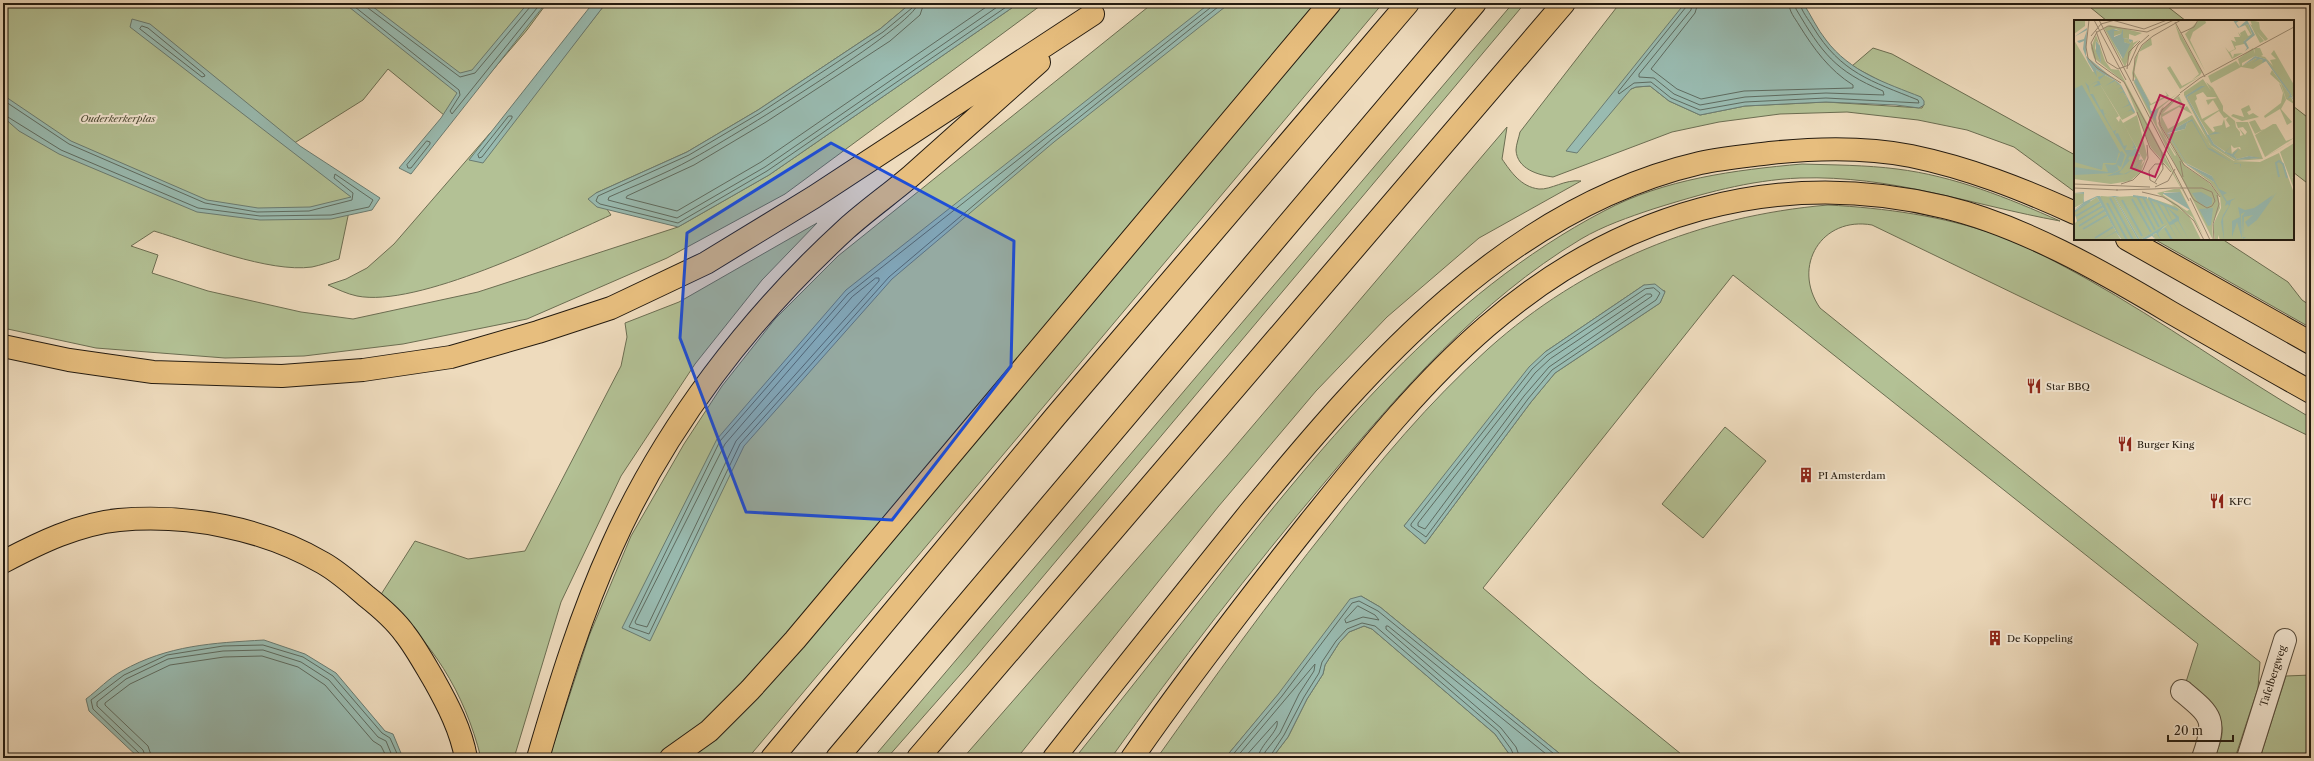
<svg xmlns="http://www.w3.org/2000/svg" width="2314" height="761" font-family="'Libre Caslon Text',serif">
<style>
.green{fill:#b3c195;stroke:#6c6e52;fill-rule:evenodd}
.water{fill:#99bbb1;stroke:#6a7b71}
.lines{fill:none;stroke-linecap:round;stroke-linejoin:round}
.shore{stroke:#5e6b60;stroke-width:1}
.minor-casing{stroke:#564b3b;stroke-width:24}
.motorway-casing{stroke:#241b10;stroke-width:24}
.minor{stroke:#f4e8d4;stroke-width:22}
.motorway{stroke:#e7be7e;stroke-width:22}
.marked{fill:#1d4ed8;fill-opacity:0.2;stroke:#1d4ed8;stroke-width:3;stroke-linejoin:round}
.labels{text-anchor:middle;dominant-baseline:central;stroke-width:4;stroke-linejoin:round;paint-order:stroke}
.park-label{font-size:10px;font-style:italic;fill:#4f4d38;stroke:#f4e8d4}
.poi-label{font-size:10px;fill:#241b10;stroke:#f4e8d4;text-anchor:start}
.street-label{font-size:10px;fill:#241b10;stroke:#f4e8d4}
.inset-river{fill:none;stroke:#99bbb1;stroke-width:2}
.inset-road{fill:none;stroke:#9d8e78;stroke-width:1}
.view{fill:#c2185b;fill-opacity:0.15;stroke:#c2185b;stroke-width:2}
.inset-edge{fill:none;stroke:#241b10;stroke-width:2}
</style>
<rect width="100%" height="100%" fill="#eedbbd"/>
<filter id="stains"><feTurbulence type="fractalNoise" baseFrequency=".005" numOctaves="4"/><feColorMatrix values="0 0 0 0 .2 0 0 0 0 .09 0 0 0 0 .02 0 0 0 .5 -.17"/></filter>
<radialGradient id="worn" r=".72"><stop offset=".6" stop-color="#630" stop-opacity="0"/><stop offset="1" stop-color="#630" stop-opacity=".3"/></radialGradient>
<path class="green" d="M 3,3 L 547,3 L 527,30 L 450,120 L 388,69 L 363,100 L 288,147 L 352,197 L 339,259 C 330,262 321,265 312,267 C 269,273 197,244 154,231 L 131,246 L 158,255 L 152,273 L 208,291 L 301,312 L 353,319 L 478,292 L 678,227 L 769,175 L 1019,3 L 1044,3 L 785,194 L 667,258 L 527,319 L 403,344 L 304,356 L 225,358 L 96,348 L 3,328 Z
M 606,3 L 911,3 L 880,29 L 758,110 L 687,152 L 596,193 L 611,215 C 553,241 417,308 357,296 C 347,294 337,289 328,285 L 346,279 L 367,268 L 394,244 L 491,132 L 512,123 Z
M 1153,3 L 1383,3 L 748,758 L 549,758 L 589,636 L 631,536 L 684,444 L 722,386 L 775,319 L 838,256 Z
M 1513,3 L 1525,3 L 967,667 L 887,758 L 873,758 Z
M 1620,3 L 1685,3 L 1631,89 L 1636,87 L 1650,86 L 1669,101 L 1700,115 L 1745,106 L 1826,102 L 1922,108 L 1924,104 L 1852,66 L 1873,48 L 1892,54 L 2075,155 L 2075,192 L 2014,147 L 1967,130 L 1918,120 L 1847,112 L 1780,114 L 1719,122 L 1672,132 L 1553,177 C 1538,175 1517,169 1516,150 C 1516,145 1519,137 1520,132 Z
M 2085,3 L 2163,3 L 2186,21 L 2107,21 Z
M 2293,106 L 2311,120 L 2311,186 L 2293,172 Z
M 1507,127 L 1502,159 C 1511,172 1521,187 1539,189 C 1551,190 1565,179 1581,181 L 1479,238 L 1387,317 L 1316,391 L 1218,507 L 1017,758 L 963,758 L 1227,456 Z
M 1802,164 C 1834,165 1866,165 1897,169 C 1954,176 2008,198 2060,221 C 1972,205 1891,175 1800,178 C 1749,180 1701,194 1653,209 C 1629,217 1603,226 1581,239 C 1478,301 1401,391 1325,482 C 1250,571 1179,663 1111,758 L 1075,758 C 1123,698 1170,638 1217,578 C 1326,440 1445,294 1604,211 C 1664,179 1735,170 1802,164 Z
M 1828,205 C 1885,208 1943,216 1997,235 C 2029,247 2058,263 2087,279 C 2164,322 2235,374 2311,418 L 2311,437 L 1872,225 C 1822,216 1791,266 1820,308 L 2260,662 L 2258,688 L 2235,758 L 2214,758 C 2218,749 2223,738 2222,728 C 2221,714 2196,693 2186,682 L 2198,644 L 1733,275 L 1483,588 L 1590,680 L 1686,758 L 1565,758 L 1380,607 L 1361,596 L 1225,758 L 1157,758 C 1213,679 1270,600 1330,525 C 1378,463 1429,402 1488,349 C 1584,263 1700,216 1828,205 ZM 1644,285 L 1665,291 L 1660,303 L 1555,373 L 1531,402 L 1425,544 L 1404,526 L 1545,352 Z
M 817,223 L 762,280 L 695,364 L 621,476 L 561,602 L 514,758 L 481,758 C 464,691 432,641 380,596 L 415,541 L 468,559 L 525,551 L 621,366 L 627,337 L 625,323 L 679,302 Z
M 2154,239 L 2222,239 L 2288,282 L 2302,300 L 2311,306 L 2311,328 Z
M 1725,427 L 1766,461 L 1703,538 L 1662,504 Z
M 1364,626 L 1372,629 L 1495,734 L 1512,758 L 1272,758 L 1288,737 L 1307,699 L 1323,674 L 1325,665 L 1339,643 L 1349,632 Z
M 2311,675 L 2311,748 L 2303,758 L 2260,758 L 2286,676 Z"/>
<path class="water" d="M 344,3 L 368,3 L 460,73 L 472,70 L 528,3 L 546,3 L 411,174 L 399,168 L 441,118 L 457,93 Z
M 593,3 L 606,3 L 483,163 L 469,160 Z
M 911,3 L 1019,3 L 769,175 L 678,227 L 597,207 L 588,199 L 596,193 L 687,152 L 758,110 L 880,29 Z
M 1210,3 L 1230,3 L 1054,142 L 892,279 L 744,446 L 650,641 L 622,628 L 717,439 L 846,290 Z
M 1685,3 L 1803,3 C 1811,15 1817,29 1826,40 C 1850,72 1886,83 1921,97 L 1924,101 L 1924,105 L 1919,108 L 1896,105 L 1826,102 L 1745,106 L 1700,115 L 1669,101 L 1650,86 L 1636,87 L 1631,89 L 1577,153 L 1566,151 Z
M 132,19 L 150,24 L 300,146 L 380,198 L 372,210 L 331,219 L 260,220 L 197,212 L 59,154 L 19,131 L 3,117 L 3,95 L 71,141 L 207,200 L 258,208 L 310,207 L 351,197 L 130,27 Z
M 1655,284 L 1665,292 L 1660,303 L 1555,373 L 1531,402 L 1425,544 L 1404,526 L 1529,367 L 1545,352 L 1644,285 Z
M 1361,596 L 1380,607 L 1565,758 L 1512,758 L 1495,734 L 1372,629 L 1364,626 L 1349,632 L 1339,643 L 1325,665 L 1323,674 L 1307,699 L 1288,737 L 1272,758 L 1225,758 L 1279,693 L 1350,599 Z
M 264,640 L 305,654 L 336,673 L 385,731 L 393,734 L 403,758 L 139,758 L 89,711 L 86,699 C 98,690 109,678 122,671 C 168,645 213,643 264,640 Z"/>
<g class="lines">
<path class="shore" d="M 350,3 L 459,90 L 460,95 L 450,111 L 452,114 L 541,3
M 366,3 L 368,8 L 460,77 L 475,73 L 530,7 L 531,3
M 913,3 L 912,8 L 883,32 L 760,113 L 689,155 L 598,196 L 596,201 L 600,204 L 678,223 L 767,171 L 1012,3
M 918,3 C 917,25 722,143 692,159 C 665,174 636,185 609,197 L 608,200 L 677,218 L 765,167 L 1003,3
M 924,3 L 920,15 L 890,41 L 766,122 L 694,165 L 627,196 L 626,198 L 677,211 L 761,162 L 992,3
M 1212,3 L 1210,8 L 848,294 L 720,441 L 629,627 L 649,634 L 740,444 L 889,277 L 1052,139 L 1223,3
M 1687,3 L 1686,7 L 1618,92 L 1619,94 L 1634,83 L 1651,82 L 1671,98 L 1700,110 L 1745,102 L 1826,98 L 1919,103 L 1918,100 C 1871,81 1841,73 1813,27 C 1809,20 1801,11 1800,3
M 1692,3 L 1691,10 L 1639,74 L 1639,77 L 1654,78 L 1674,94 L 1700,105 L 1745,97 L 1826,93 L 1884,95 L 1883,91 C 1835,71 1822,53 1796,9 L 1795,3
M 1698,3 L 1695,13 L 1651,69 L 1677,89 L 1701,99 L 1744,91 L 1853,88 L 1853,85 C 1829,70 1814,49 1799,25 C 1795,18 1789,12 1789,3
M 142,26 L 148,28 L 204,74 L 205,76 L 202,77 L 140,29 Z
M 3,100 L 69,144 L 205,203 L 257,212 L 309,211 L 352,200 L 353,193 L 334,178 L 335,174 L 373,200 L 369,207 L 331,215 L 260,216 L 198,208 L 61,150 L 3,114
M 509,116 L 512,116 L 512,118 L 482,157 L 479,158 L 478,155 Z
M 427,141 L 430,142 L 430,144 L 411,168 L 408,168 L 407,165 Z
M 876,278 L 879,278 L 879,281 L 736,441 L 647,627 L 636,624 L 635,622 L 725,444 L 852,297 Z
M 1654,288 L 1660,293 L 1656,300 L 1552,370 L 1528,399 L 1426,537 L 1411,526 L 1411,524 L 1532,369 L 1547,355 L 1645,289 Z
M 1647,294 L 1651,294 L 1652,296 L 1549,367 L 1524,396 L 1425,529 L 1418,526 L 1418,523 L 1535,373 L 1550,359 Z
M 1358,606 L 1375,615 L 1379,620 L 1363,617 L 1346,623 L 1345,620 Z
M 141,758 L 140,754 L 93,709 L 91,700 L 124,675 L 167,655 L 223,646 L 263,645 L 303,657 L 333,676 L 382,733 L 390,738 L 399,758
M 146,758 L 143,750 L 97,706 L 97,702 L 126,679 L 168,659 L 223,651 L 263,650 L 301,662 L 329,680 L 378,737 L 386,741 L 393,758
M 152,758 L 148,746 L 105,705 L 105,703 L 130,684 L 170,665 L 224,657 L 262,656 L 298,667 L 325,685 L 373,741 L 381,746 L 387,758
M 1230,758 L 1282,696 L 1352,603 L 1359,601 L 1378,611 L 1559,758
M 1236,758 L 1315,664 L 1314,671 L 1299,694 L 1280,733 L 1265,752 L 1264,758
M 1244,758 L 1277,721 C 1280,731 1259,745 1258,758
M 1269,758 L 1284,735 L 1304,697 L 1319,673 L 1322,662 L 1336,641 L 1347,629 L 1362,623 L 1375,626 L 1498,731 L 1511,749 L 1515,758
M 1520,758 L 1516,747 L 1501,728 L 1386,629 L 1386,626 L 1388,626 L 1551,758"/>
<defs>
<path id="minor" d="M 2182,691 C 2212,716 2217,719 2203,758
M 2248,758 L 2285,640"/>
<path id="motorway" d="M 2127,239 L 2311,343
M 3,346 L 69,360 L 153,372 L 282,376 L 363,370 L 451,357 L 538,332 L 611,308 L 706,263 L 814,197 L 1093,14
M 3,562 C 39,543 78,524 119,520 C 188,514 263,528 323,563 C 339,572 353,585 366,596 C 380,607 395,620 405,634 C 416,648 425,665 434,680 C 448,705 461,730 466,758
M 538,758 C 559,686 581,614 612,546 C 665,427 750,317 846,229 C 867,210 890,194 911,176 C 954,138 996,100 1039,62
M 671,758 L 709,731 L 750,690 L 795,640 L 1330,3
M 772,758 L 1055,417 L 1408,3
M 837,758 L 1475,3
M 918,758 L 1564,3
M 1054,758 C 1119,675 1185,593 1251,511 C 1371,365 1507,208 1700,163 C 1723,158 1747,156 1770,153 C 1816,148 1866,147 1911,156 C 1969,168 2022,189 2075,213
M 1132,758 C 1188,677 1248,600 1309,523 C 1364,455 1419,385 1486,327 C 1616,214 1775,166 1944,207 C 2021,225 2103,272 2170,312 C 2217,339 2264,366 2311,392"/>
</defs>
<use href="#minor" class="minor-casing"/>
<use href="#motorway" class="motorway-casing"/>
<use href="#minor" class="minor"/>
<use href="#motorway" class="motorway"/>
</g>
<path class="marked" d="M 831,143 L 1014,241 L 1011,366 L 892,520 L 746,512 L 680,338 L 687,233 Z"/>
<defs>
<symbol id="restaurant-bare" viewBox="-9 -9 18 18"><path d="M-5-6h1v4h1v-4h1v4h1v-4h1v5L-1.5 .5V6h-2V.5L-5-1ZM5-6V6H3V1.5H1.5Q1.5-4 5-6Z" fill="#8f2418" stroke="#f4e8d4" stroke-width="2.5" paint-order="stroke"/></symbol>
<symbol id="building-bare" viewBox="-9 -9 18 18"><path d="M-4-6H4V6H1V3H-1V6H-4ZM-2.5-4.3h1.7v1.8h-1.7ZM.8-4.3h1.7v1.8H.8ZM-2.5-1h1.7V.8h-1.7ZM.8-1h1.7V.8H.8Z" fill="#8f2418" stroke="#f4e8d4" stroke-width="2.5" paint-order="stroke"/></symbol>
</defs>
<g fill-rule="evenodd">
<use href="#restaurant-bare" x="2023" y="375" width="22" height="22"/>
<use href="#restaurant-bare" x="2114" y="433" width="22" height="22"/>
<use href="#building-bare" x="1795" y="464" width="22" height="22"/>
<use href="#restaurant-bare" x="2206" y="490" width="22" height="22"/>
<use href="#building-bare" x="1984" y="627" width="22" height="22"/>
</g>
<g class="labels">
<g class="park-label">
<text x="118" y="118">Ouderkerkerplas</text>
</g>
<g class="poi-label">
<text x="2046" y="386">Star BBQ</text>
<text x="2137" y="444">Burger King</text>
<text x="1818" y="475">PI Amsterdam</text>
<text x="2229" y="501">KFC</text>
<text x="2007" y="638">De Koppeling</text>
</g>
<g class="street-label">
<text transform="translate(2273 676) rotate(-72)">Tafelbergweg</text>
</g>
</g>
<g transform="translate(2074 20)">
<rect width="220" height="220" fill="#eedbbd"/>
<path d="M 0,0 L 11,0 L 11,6 L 0,14 ZM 125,0 L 131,0 L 132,3 L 119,12 L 116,20 L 131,51 L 111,14 ZM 176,0 L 185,2 L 186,9 L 194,19 L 191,21 L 182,11 L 190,21 L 186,23 L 176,4 L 178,5 ZM 101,4 L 128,52 L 126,55 L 118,60 L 125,54 L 106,19 ZM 174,4 L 178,15 L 170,21 L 170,24 L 161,26 L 162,29 L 156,32 L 159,38 L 160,34 L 169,33 L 158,39 L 151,27 L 155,32 L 161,29 L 157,20 L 162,22 L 160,17 L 166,17 L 164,12 L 167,16 L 166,13 L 171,10 L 174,16 L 177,15 L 171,5 ZM 36,5 L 68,13 L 61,16 L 55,14 L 55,19 L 49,18 L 49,13 L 40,16 L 40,11 L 46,11 L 42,9 L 34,11 L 48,39 L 55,24 L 50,22 L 50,19 L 54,19 L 56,23 L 59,20 L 59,23 L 65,20 L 60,25 L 51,47 L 30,8 ZM 22,15 L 31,41 L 37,49 L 45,50 L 116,184 L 96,149 L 77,128 L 50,62 L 20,38 L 17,28 ZM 22,21 L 25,24 L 27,43 L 21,28 ZM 77,18 L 78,25 L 65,32 L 60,52 L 77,84 L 93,75 L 91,71 L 95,76 L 75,86 L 74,79 L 59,55 L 60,60 L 80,98 L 82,89 L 103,74 L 85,89 L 82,97 L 83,105 L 101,136 L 102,135 L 89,115 L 84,103 L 84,99 L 85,93 L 87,89 L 90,86 L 84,101 L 95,123 L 112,147 L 134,162 L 144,174 L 146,188 L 138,204 L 139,220 L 60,63 L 58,53 L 62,37 L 69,25 ZM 0,20 L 19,52 L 22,50 L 45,63 L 61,93 L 48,100 L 24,61 L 45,96 L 42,98 L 45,102 L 46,98 L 49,103 L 63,95 L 73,135 L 67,152 L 56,161 L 37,164 L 0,159 ZM 49,103 L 70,141 L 71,140 L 67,146 L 69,140 L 65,140 L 66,135 L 60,129 L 62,127 ZM 179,28 L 181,34 L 180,28 L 186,28 L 189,35 L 187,36 L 191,37 L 199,46 L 196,40 L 202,39 L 197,34 L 200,30 L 220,65 L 220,79 L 192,39 L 181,36 L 168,43 L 168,46 L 182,38 L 192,41 L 179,49 L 167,47 L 137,63 L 134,56 L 162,41 L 166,46 L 164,39 ZM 96,46 L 108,66 L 127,56 L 106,69 L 93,48 ZM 198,50 L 217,76 L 213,78 L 217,77 L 220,84 L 212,79 L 207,64 L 196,54 ZM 129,59 L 137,71 L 132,62 L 139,68 L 149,86 L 149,91 L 161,101 L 162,107 L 166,112 L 166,116 L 169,115 L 165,108 L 171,115 L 173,112 L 169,107 L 164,108 L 162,102 L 174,102 L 189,139 L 161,141 L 136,125 L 110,75 L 110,72 ZM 130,65 L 113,77 L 140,124 L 158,136 L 157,125 L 160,128 L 166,127 L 167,130 L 164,128 L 158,133 L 163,139 L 175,136 L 184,138 L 163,140 L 139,125 L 137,122 L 111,76 ZM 129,72 L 133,77 L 141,77 L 143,78 L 132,80 L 134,85 L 139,80 L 145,90 L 128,99 L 121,81 L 123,79 L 122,75 ZM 145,91 L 150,98 L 154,97 L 152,100 L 156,106 L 152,108 L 150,99 L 148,105 L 139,107 L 141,111 L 139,112 L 130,101 ZM 205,63 L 207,65 L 212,80 L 207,89 L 218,102 L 213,105 L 206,89 L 191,98 L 190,96 L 207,83 L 209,73 ZM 105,76 L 110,87 L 103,79 L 88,94 L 106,85 L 110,88 L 113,86 L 118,94 L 105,87 L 88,97 L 94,109 L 118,95 L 137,126 L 160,141 L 186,142 L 205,133 L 220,173 L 220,220 L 146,220 L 144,215 L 144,220 L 141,220 L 139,205 L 147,188 L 146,176 L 136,162 L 108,141 L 86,104 L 87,91 ZM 118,99 L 113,103 L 111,109 L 94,114 L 112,143 L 138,156 L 140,162 L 113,145 L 93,113 ZM 175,85 L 177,90 L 173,92 L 175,95 L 179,93 L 185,97 L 168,101 L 157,96 L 159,94 L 170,97 L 167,89 ZM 181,100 L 187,110 L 191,109 L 181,114 L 175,102 ZM 199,104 L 202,104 L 212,121 L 220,118 L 192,136 L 220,121 L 191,137 L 181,115 ZM 220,123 L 220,156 L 218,158 L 220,157 L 220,169 L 206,132 ZM 100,169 L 106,169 L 129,215 L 118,197 L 83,173 ZM 90,172 L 105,172 L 116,189 L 113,191 L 89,175 ZM 0,173 L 10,174 L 9,183 L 0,188 ZM 27,176 L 40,177 L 64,220 L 48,220 L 25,178 ZM 58,176 L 83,180 L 100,186 L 96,182 L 115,196 L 127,220 L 82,220 L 79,215 L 82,213 L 86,217 L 83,213 L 93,205 L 66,220 L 41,177 ZM 23,177 L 44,215 L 47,220 L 0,220 L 0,204 L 3,201 L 0,192 Z" fill="#b3c195" fill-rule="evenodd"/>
<path d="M 159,0 L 166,0 L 162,3 L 165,7 L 173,0 L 181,15 L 172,22 L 175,28 L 171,31 L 173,28 L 169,22 L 178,14 L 174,4 L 164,8 ZM 13,8 L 12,36 L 47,65 L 61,92 L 60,93 L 57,90 L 53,92 L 57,89 L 56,85 L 48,88 L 55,84 L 52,76 L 45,80 L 52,76 L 49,72 L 44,74 L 49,71 L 47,68 L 43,70 L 47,67 L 45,64 L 41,66 L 44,64 L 41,61 L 31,66 L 40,60 L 31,55 L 25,60 L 24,57 L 30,55 L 22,50 L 23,57 L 14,42 L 9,29 L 10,21 L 5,23 L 3,21 L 10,19 L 13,10 L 0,17 ZM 39,9 L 46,11 L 40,11 L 40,17 L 47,14 L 49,9 L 49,18 L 59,20 L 56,23 L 54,19 L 50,19 L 50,22 L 56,24 L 49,39 L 33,11 ZM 22,21 L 26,26 L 27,43 L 22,32 ZM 181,36 L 192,39 L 216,72 L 220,81 L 217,77 L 213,79 L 216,75 L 192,41 L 188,43 L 189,40 L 185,39 L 178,43 L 183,39 L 182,38 L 168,46 ZM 62,58 L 74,79 L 77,91 L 84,89 L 81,101 L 60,61 ZM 25,61 L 27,65 L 26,65 L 19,67 L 24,63 L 22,62 L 15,66 L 16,74 L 19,74 L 27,90 L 29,89 L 30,94 L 32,93 L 30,95 L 39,111 L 42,110 L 41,114 L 44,113 L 50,126 L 53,125 L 51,130 L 58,130 L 54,135 L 61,128 L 58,128 L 60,126 L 58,120 L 67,137 L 65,135 L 57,140 L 65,134 L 63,131 L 62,135 L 56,137 L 57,134 L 54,139 L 56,140 L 45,153 L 50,154 L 60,149 L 67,140 L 59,143 L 68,139 L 62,148 L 52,154 L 33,156 L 47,150 L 53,135 L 16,74 L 11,62 L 15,66 L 21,62 ZM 8,65 L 46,132 L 48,131 L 51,135 L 47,147 L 43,145 L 45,150 L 39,153 L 0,155 L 0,147 L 34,152 L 31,144 L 39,145 L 42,144 L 46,134 L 45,132 L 42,143 L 29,143 L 28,150 L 0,142 L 0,69 ZM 127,66 L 131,66 L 113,77 L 134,115 L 141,112 L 147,113 L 151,110 L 147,113 L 135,115 L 140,124 L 151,132 L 157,126 L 152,132 L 158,134 L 165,129 L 160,135 L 163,139 L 175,136 L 188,138 L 163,140 L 138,125 L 111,76 ZM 118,99 L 134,128 L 138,129 L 159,143 L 167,144 L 167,148 L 166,144 L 161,144 L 134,129 L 118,101 L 113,103 L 111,109 L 94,113 L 113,144 L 138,156 L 145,169 L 153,173 L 149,175 L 153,181 L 162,178 L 157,181 L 156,185 L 149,198 L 150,220 L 147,202 L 149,195 L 155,186 L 154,184 L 151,186 L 152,182 L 140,162 L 113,145 L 93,113 ZM 10,172 L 10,182 L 23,176 L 26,176 L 48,220 L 42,212 L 27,220 L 42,211 L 37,203 L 17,215 L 37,203 L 35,199 L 13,212 L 35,199 L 23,177 L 0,190 L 9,183 L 10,174 L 0,173 ZM 106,172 L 116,189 L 116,190 L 88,173 ZM 127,172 L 138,178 L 138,184 L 133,187 L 124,182 L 118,173 ZM 203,172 L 183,200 L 174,207 L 171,202 L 179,195 L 170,197 L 169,217 L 172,217 L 169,219 L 168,196 L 171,192 L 167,194 L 168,219 L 163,202 L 158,217 L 158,201 L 166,197 L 164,187 L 171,190 L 180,188 L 199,175 L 194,182 L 195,181 ZM 34,176 L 46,176 L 41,177 L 66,220 L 93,204 L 84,213 L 87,220 L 82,213 L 79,215 L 82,220 L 78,216 L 70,220 L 64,220 L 40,177 ZM 79,182 L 85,184 L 95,202 L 98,201 L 90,186 L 86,184 L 92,186 L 98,200 L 102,198 L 93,187 L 105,197 L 105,201 L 115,220 L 104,201 L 100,203 L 110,220 L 100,204 L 96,205 L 104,220 L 83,184 ZM 139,188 L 137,205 L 134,206 L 125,189 Z" fill="#99bbb1"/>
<path class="inset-river" d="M 205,157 L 202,143 L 205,141 L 209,144 L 213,158M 59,176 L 73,178M 63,176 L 81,210M 69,177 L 85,207M 36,178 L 59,220M 74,178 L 104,190M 75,178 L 89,204M 58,179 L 77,212M 48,180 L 68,216M 33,183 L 53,220M 0,192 L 16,181M 2,196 L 26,182M 3,201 L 29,186M 5,206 L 31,190M 91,208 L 98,220M 9,209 L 33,195M 21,218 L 39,207"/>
<path class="inset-road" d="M 15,0 L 12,27 L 14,38 L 23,48 L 47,63M 20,0 L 52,60M 25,0 L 93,131 L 100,143 L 111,163 L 118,177 L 120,180 L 133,188 L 138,186 L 141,181 L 138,172 L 128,168 L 99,168 L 78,169 L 42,170M 38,0 L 70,9 L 93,0M 101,2 L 131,57M 22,11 L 33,42 L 44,49 L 55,45 L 64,25 L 75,15M 107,13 L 120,7 L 124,0M 17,16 L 27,4 L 41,0M 53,49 L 55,32 L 66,21M 59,61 L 61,38 L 68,25 L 79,16 L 107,0M 106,73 L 126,58 L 220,7M 106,74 L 88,90 L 85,97 L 86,105 L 110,145 L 136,163 L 146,177M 63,92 L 76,128 L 97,152M 90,132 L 115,181M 106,141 L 109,157M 81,162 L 89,149 L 88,133 L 50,62 L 22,42 L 17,23 L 23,12 L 34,6 L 73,12 L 100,0M 0,164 L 76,167M 47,164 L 59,160 L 69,150 L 74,138 L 73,125M 83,164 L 76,160 L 75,151 L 81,144 L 90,144M 81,167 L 94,161 L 101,149M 0,168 L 44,170M 68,172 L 89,177 L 104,186 L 120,201 L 130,220M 116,178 L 136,220M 140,220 L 139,204 L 145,184 L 143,175"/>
<path class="view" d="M 86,75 L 110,85 L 81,157 L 57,148 Z"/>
<rect width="220" height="220" class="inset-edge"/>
</g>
<rect width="2314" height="761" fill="none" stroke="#eedbbd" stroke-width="16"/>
<rect x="4" y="4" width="2306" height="753" fill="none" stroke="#241b10" stroke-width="2"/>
<rect x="8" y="8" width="2298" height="745" fill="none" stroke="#241b10"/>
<path d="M2168 735v6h65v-6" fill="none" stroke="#241b10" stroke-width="2"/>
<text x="2174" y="735" font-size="12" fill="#241b10" stroke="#f4e8d4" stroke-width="3" paint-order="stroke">20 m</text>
<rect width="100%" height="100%" filter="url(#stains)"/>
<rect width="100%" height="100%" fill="url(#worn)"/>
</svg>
